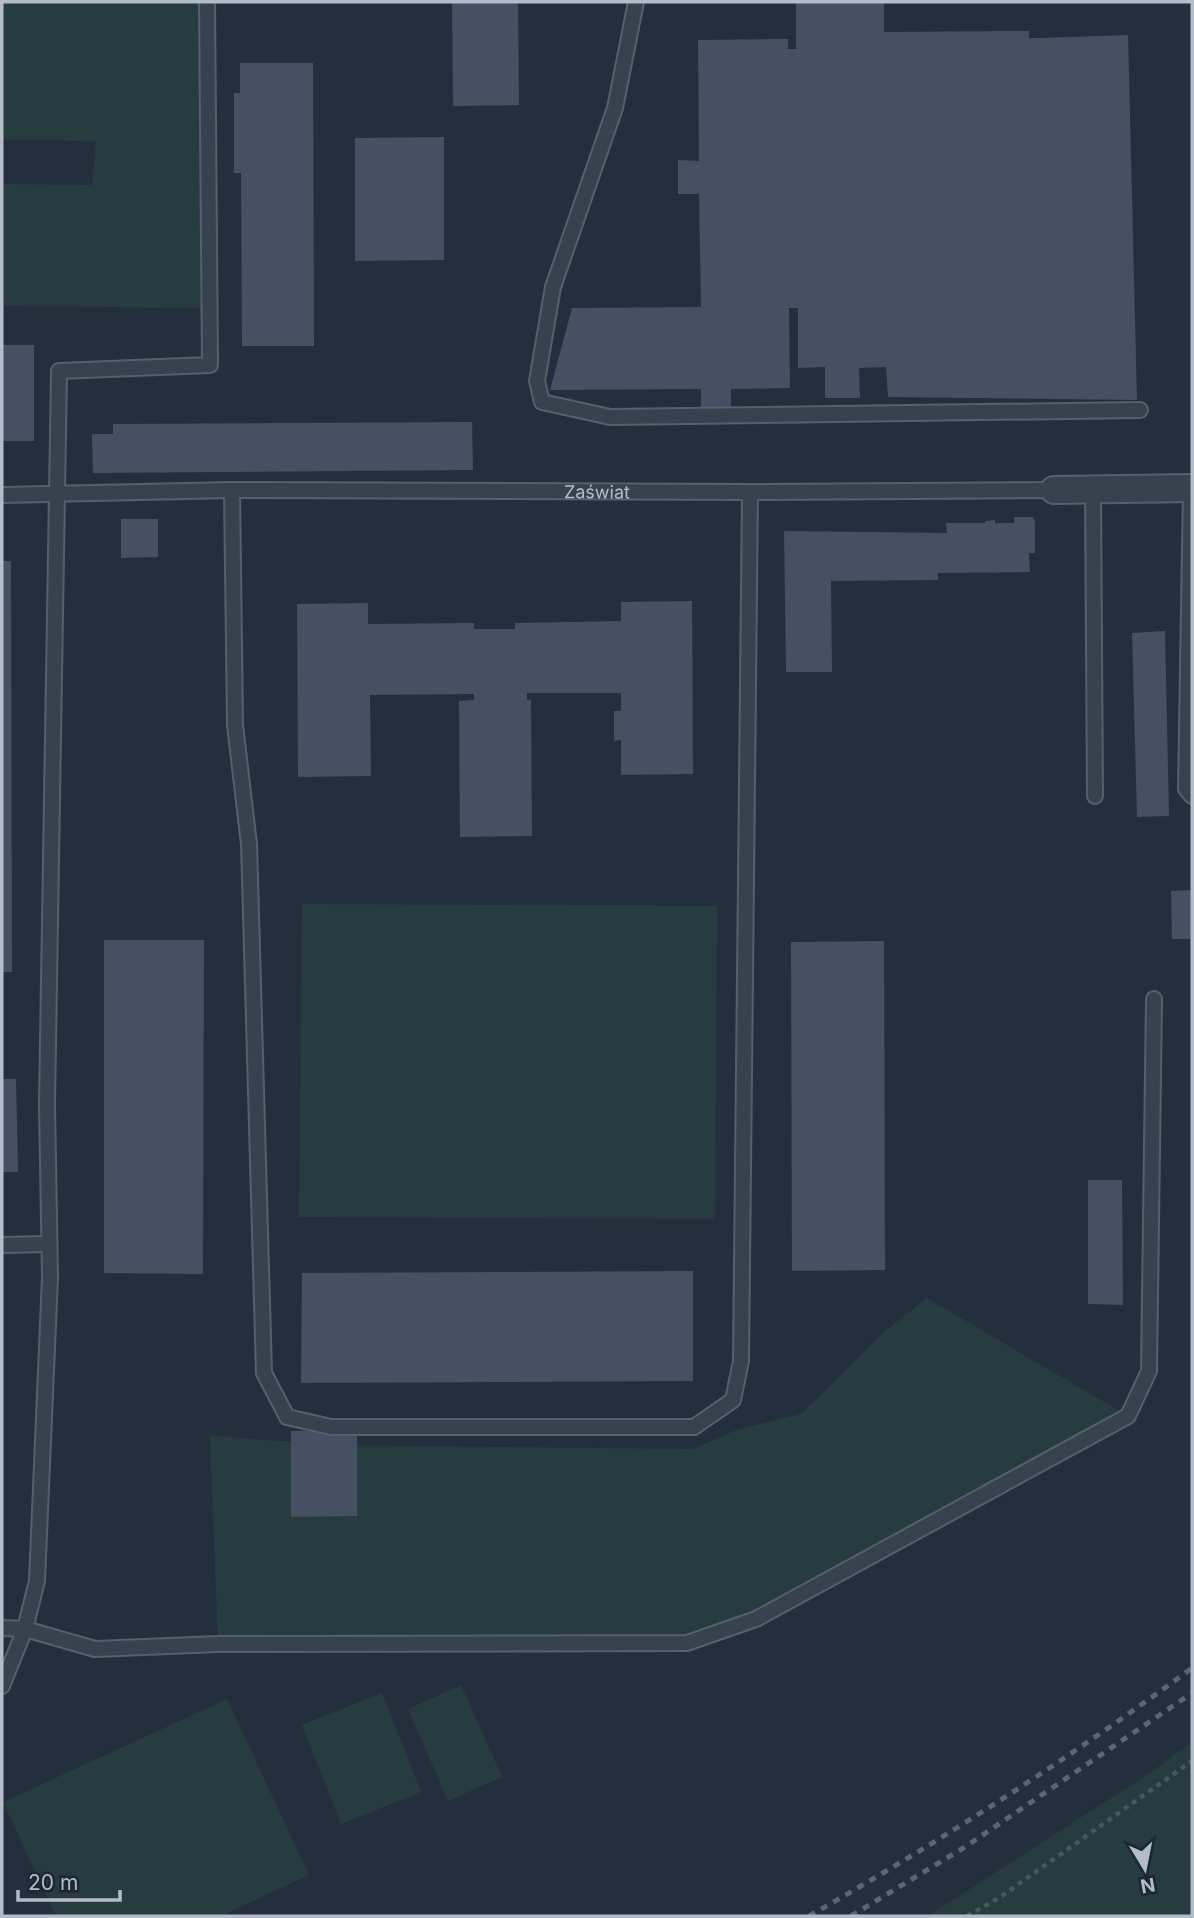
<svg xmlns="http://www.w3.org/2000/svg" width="1194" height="1918" font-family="Inter,sans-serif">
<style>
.green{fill:#263c3f}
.building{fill:#455162}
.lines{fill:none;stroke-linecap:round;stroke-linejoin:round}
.lane-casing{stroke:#565f6c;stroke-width:18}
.street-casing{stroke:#565f6c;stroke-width:30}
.path{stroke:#44595c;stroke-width:4.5;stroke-dasharray:5 5;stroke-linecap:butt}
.lane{stroke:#38414e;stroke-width:14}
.street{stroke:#38414e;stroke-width:26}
.rail{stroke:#5a6575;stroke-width:5;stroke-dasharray:7 7;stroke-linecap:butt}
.labels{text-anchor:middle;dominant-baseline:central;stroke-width:7;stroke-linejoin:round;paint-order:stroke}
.street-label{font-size:18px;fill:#b4bcc9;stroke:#1d2633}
</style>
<rect width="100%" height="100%" fill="#242f3e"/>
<path class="green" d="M 2,2 L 207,2 L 210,308 L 2,306 L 2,184 L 92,185 L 96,141 L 2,140 Z
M 302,904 L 717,906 L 715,1219 L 299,1217 Z
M 927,1298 L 1128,1416 L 756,1619 L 687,1643 L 218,1644 L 210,1435 L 320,1445 L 693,1449 L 736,1430 L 801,1414 L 885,1331 Z
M 461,1685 L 502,1777 L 448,1801 L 408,1709 Z
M 382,1693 L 421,1792 L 341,1824 L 302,1725 Z
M 227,1699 L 309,1875 L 221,1916 L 56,1916 L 3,1802 Z
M 1192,1742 L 1192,1916 L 928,1916 L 1150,1773 Z"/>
<path class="building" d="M 452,2 L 518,2 L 519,105 L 453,106 Z
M 796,2 L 884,2 L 884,32 L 1029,31 L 1029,38 L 1038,38 L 1128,35 L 1137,400 L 888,397 L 886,367 L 859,368 L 860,398 L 825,398 L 825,367 L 798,368 L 798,308 L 789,308 L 790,388 L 731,389 L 731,410 L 701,410 L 701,389 L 550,390 L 572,308 L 701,307 L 699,194 L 678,194 L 678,160 L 699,161 L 698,40 L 788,39 L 788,49 L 796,49 Z
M 240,63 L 313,63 L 314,346 L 242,346 L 241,173 L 234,173 L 234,93 L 240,93 Z
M 444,137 L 444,260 L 355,261 L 355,138 Z
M 2,345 L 34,345 L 34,441 L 2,441 Z
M 472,422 L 473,470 L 93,473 L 92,434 L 113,434 L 113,424 Z
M 1014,517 L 1032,517 L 1035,521 L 1035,553 L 1029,553 L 1030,572 L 938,573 L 938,580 L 831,581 L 832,672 L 786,672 L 784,531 L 947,533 L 946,523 L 985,523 L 986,521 L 995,520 L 995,523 L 1014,523 Z
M 121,519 L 158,519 L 158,557 L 121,558 Z
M 2,561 L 11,561 L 12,972 L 2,972 Z
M 692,601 L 693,774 L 621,775 L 621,740 L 614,741 L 614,711 L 621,711 L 621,693 L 527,693 L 527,700 L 531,700 L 532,836 L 460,837 L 459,701 L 474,700 L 474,694 L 370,695 L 371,776 L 298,777 L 297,604 L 368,603 L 368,624 L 474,623 L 474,629 L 515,629 L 515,623 L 517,623 L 621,621 L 621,602 Z
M 1165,631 L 1169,816 L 1137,817 L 1132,633 Z
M 1192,890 L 1192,939 L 1172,939 L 1171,891 Z
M 104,940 L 204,940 L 203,1274 L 104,1273 Z
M 884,941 L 885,1270 L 792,1271 L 791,942 Z
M 2,1079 L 16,1079 L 18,1172 L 2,1172 Z
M 1088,1180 L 1122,1180 L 1123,1305 L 1088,1304 Z
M 693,1271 L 693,1381 L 301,1383 L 302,1273 Z
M 357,1430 L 357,1516 L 291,1517 L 291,1431 Z"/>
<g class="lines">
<defs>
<g id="lane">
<path d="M 636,2 L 615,108 L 553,287 L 537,381 L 542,402 L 610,417 L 1140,410"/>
<path d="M 1191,488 L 1186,789 L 1192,796"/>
<path d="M 1093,489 L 1095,796"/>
<path d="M 232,490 L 235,725 L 249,844 L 264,1373 L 287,1417 L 331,1427 L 694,1427 L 733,1400 L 741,1361 L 750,492"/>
<path id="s1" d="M 2,495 L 232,490 L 750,492 L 1054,490"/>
<path d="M 2,1245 L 49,1244"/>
<path d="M 2,1628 L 25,1629 L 95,1649 L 218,1644 L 687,1643 L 756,1619 L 1128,1416 L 1149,1371 L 1154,999"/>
<path d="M 2,1686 L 25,1629 L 37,1581 L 50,1277 L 47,1104 L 59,371 L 210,365 L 207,2"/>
</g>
<path id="street" d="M 1054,490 L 1192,488"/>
</defs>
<use href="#lane" class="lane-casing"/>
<use href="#street" class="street-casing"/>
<path class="path" d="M 967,1916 L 999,1898 L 1192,1761"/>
<use href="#lane" class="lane"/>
<use href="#street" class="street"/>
<path class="rail" d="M 809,1916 C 941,1841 1070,1758 1192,1668
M 851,1916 L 965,1847 L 1192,1693"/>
</g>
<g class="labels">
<g class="street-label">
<text stroke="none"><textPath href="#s1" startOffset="595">Zaświat</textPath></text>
</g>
</g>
<rect width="1194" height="1918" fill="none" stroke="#b4bcc9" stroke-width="7"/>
<g transform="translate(1145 1869) rotate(170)" stroke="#1d2633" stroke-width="5" paint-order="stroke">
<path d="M0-5L12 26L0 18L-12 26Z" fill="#b4bcc9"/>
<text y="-10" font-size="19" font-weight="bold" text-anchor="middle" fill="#b4bcc9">N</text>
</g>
<path d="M18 1890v10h102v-10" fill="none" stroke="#b4bcc9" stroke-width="3.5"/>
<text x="28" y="1890" font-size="21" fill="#b4bcc9" stroke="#1d2633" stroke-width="5" paint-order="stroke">20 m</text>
</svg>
